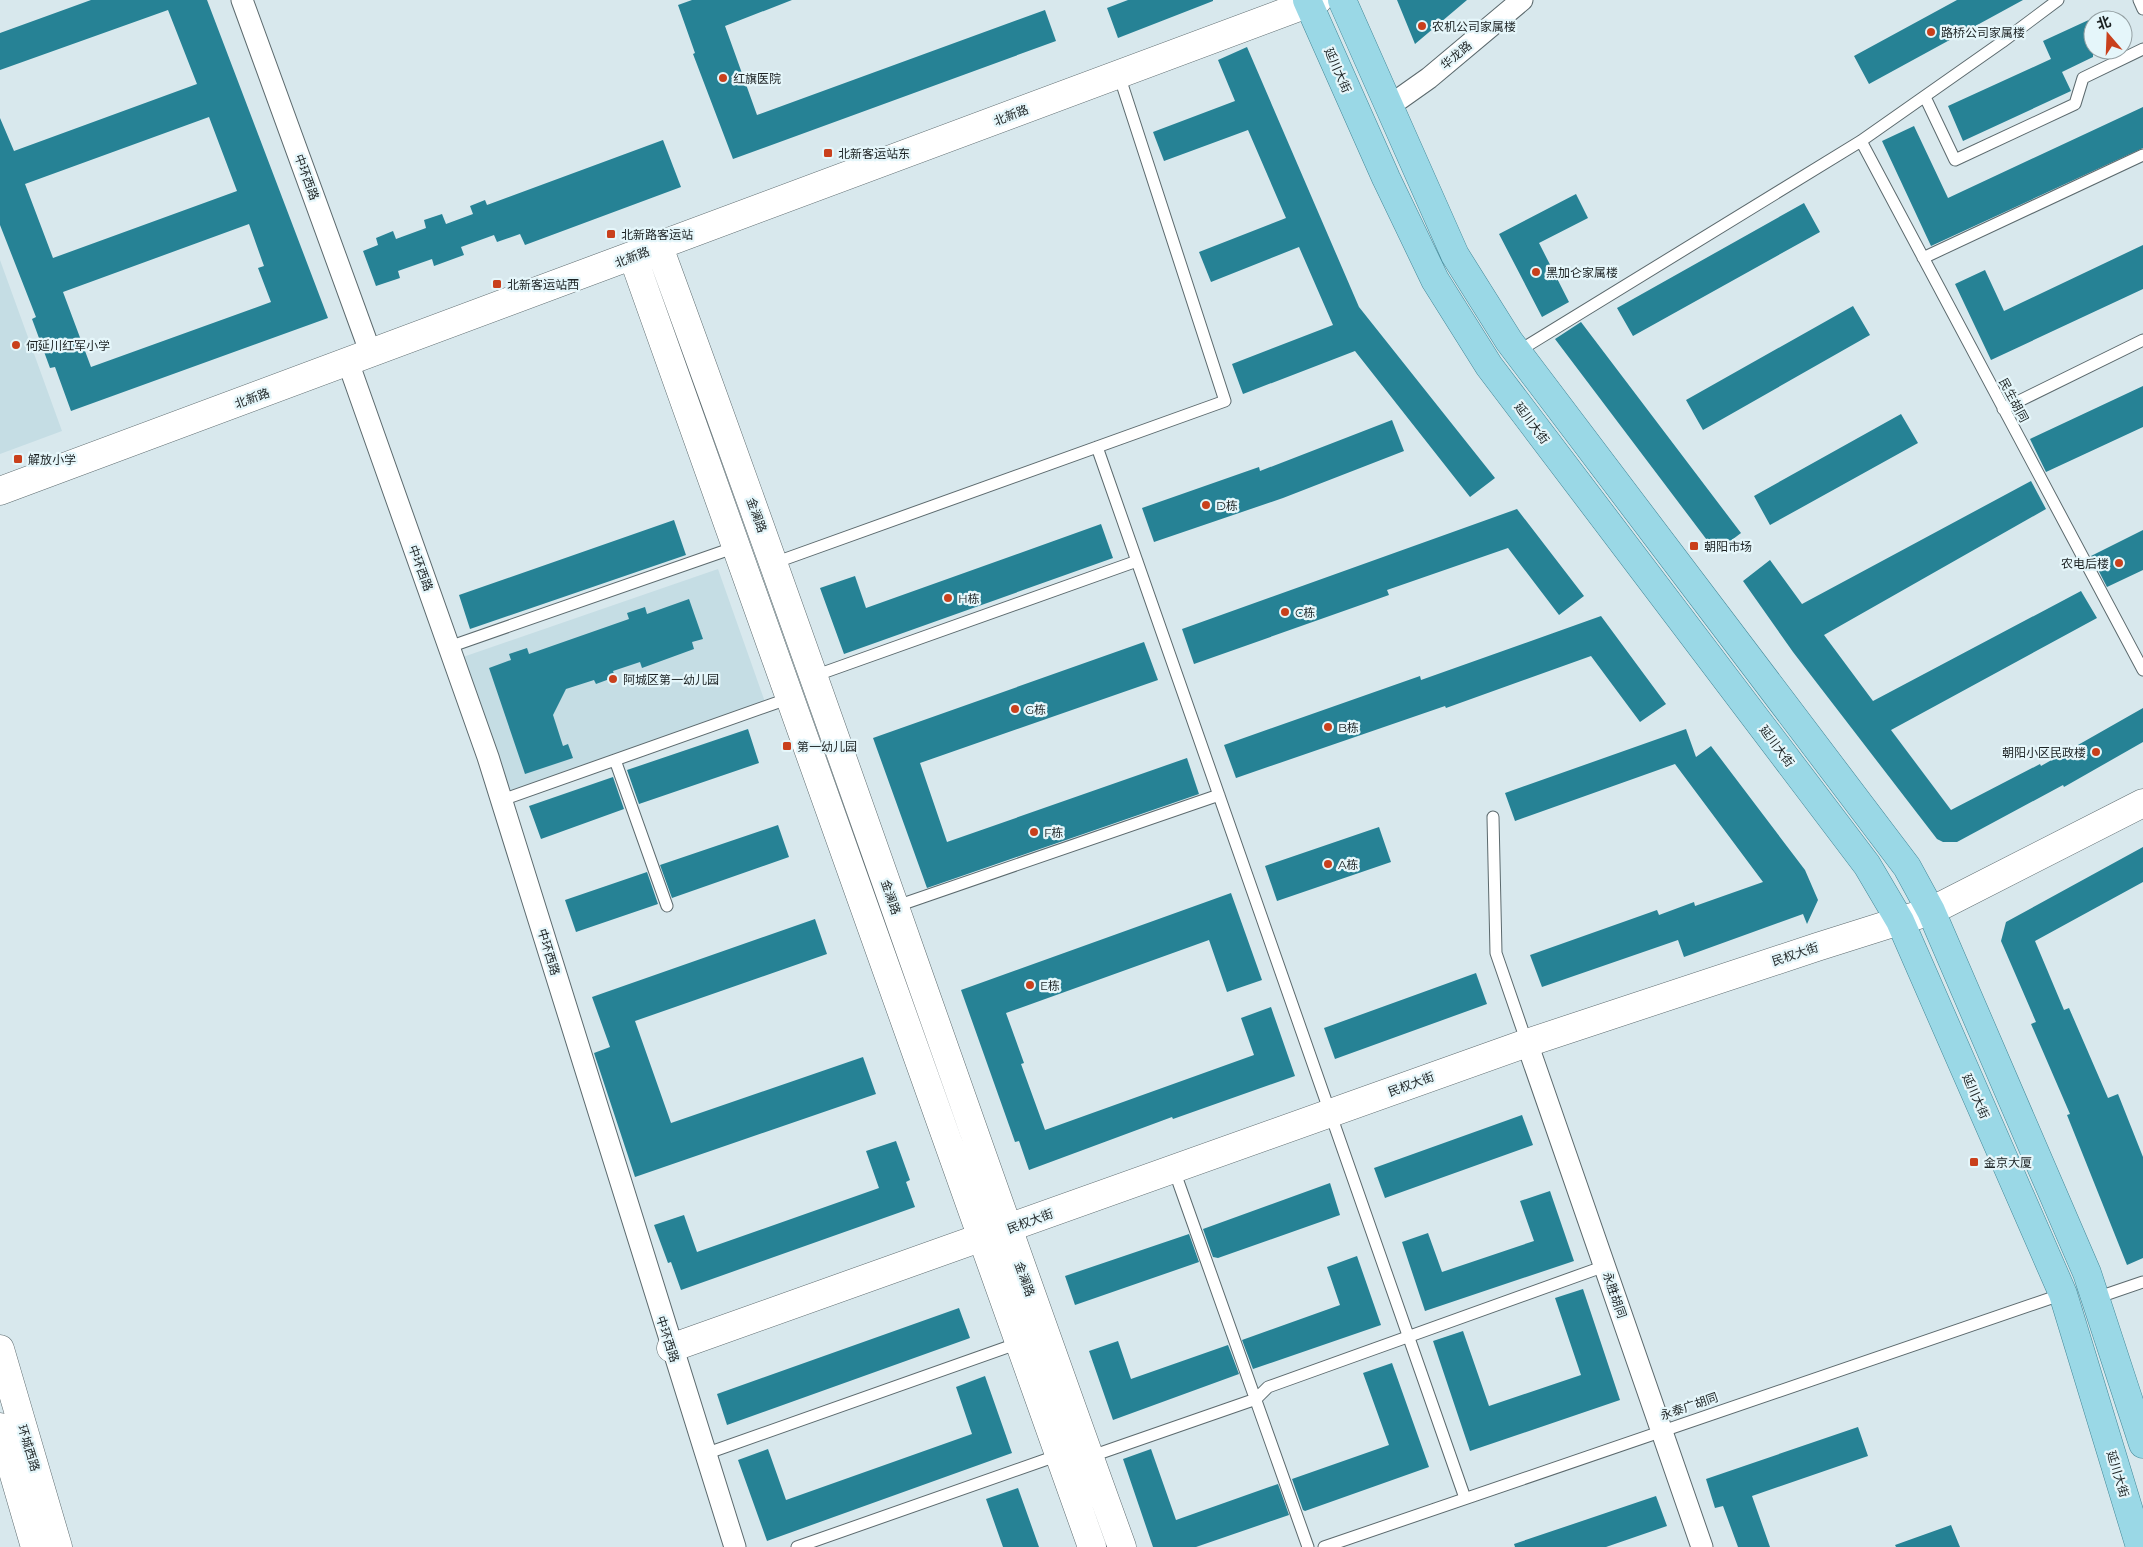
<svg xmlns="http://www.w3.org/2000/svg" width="2143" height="1547" font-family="Montserrat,'Noto Sans SC',sans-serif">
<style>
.built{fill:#c5dde4}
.building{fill:#268295;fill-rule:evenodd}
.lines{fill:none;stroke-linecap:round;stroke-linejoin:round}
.service-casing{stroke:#5c6a6e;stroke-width:13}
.minor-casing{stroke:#5c6a6e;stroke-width:23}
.tertiary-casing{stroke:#5c6a6e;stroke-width:29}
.primary-casing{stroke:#428797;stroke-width:29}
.service{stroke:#fff;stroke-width:11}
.minor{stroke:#fff;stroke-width:21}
.tertiary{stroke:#fff;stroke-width:28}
.primary{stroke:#9ad8e6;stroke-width:28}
.poi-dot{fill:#c9401c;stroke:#e5f6fa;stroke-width:2}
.labels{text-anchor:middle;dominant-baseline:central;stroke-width:4.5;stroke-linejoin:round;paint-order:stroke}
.poi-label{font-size:12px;fill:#1c2223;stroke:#e5f6fa;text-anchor:start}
.street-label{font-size:12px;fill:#1c2223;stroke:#e5f6fa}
</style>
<rect width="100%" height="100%" fill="#d8e8ed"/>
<path class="built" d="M 0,260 L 62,431 L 0,454 Z
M 718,569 L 765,702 L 508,792 L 463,657 Z"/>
<path class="building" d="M 91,0 L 207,0 L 328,318 L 71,411 L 55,367 L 50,368 L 32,319 L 36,317 L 0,225 L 0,118 L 14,151 L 197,84 L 168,10 L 0,70 L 0,33 ZM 209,117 L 237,191 L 53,258 L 25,184 ZM 249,224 L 264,266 L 258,268 L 271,302 L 91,367 L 63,292 Z
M 692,0 L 792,0 L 725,26 L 757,115 L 1045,10 L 1056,41 L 733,159 L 693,54 L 695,53 L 678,5 Z
M 1128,0 L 1213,0 L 1213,1 L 1118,38 L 1107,8 Z
M 1397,0 L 1467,0 L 1415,44 Z
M 1957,0 L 2023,0 L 1869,84 L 1854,56 Z
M 2093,18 L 2093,57 L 2062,72 L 2071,91 L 1963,141 L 1948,106 L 2051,59 L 2043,41 Z
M 1247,47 L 1359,307 L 1495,478 L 1470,497 L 1355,351 L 1243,394 L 1232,364 L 1333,325 L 1299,247 L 1211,282 L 1199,252 L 1286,218 L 1248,130 L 1164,161 L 1153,132 L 1235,101 L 1218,60 Z
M 2143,107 L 2143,148 L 1931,246 L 1882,141 L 1914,126 L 1948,198 Z
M 663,140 L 681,187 L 525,245 L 520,234 L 497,242 L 494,235 L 461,247 L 464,255 L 434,266 L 432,259 L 398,271 L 400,278 L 376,286 L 363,251 L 378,245 L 376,238 L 393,231 L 396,239 L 426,228 L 424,220 L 442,214 L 446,224 L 473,214 L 470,206 L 485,200 L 487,205 Z
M 1576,194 L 1588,218 L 1539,243 L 1569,302 L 1542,317 L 1499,234 Z
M 1804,203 L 1820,232 L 1633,336 L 1617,308 Z
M 2143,245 L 2143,289 L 1991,360 L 1955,284 L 1985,270 L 2004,311 Z
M 1853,306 L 1870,335 L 1703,430 L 1686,400 Z
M 1581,322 L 1741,533 L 1716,552 L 1555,339 Z
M 2143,386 L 2143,427 L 2046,472 L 2030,439 Z
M 1901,414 L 1918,443 L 1770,525 L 1754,496 Z
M 1392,420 L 1404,451 L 1283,498 L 1154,542 L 1142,508 L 1259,467 L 1260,471 Z
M 2031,481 L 2046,509 L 1824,635 L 1873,701 L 2081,591 L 2097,618 L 1891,730 L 1951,810 L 2040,764 L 2041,766 L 2143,708 L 2143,742 L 2064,787 L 2063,785 L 1957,842 L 1943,842 L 1937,839 L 1793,652 L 1743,581 L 1770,560 L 1802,604 Z
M 1517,509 L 1584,596 L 1559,615 L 1508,548 L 1387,590 L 1389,595 L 1194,664 L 1182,629 Z
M 674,520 L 686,555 L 470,629 L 459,595 Z
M 1101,524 L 1113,558 L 844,654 L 820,588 L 855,576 L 866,608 Z
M 2143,530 L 2143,570 L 2107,587 L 2091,556 Z
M 689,599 L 703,639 L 692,642 L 694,649 L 642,668 L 640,662 L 613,671 L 615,677 L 596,684 L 594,680 L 566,689 L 553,715 L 563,746 L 568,744 L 573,758 L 525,774 L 489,668 L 511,660 L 509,654 L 527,648 L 529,654 L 629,619 L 627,613 L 645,607 L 647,614 Z
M 1601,616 L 1666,704 L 1640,722 L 1591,656 L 1446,708 L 1445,706 L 1236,778 L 1224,745 L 1420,676 L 1421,680 Z
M 1144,642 L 1158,680 L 920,763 L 947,842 L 1187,758 L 1199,794 L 927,888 L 873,738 Z
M 748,729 L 759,763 L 639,804 L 627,770 Z
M 1686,729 L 1696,757 L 1711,746 L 1805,870 L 1818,900 L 1807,924 L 1803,914 L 1684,957 L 1678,940 L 1542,987 L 1530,955 L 1657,910 L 1659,915 L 1694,902 L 1695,906 L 1763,882 L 1675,764 L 1515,821 L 1505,793 Z
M 613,777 L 624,809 L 541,839 L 529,806 Z
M 778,825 L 789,857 L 672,898 L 660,865 Z
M 1379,827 L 1391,862 L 1277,901 L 1265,866 Z
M 2143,847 L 2143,882 L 2035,941 L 2064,1010 L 2069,1008 L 2108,1098 L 2118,1094 L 2143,1157 L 2143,1258 L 2127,1265 L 2067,1115 L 2070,1114 L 2031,1024 L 2036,1022 L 2001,941 L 2006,922 Z
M 647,872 L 658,904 L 576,932 L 565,900 Z
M 1231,893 L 1262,980 L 1227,992 L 1209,940 L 1006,1013 L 1024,1063 L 1021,1064 L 1045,1130 L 1254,1055 L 1241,1018 L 1271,1007 L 1295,1076 L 1173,1119 L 1172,1117 L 1029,1170 L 1019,1141 L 1015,1142 L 961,990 Z
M 815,919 L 827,954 L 635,1021 L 671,1123 L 863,1057 L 876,1094 L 635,1177 L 594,1053 L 610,1047 L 592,997 Z
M 1476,973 L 1487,1004 L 1335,1059 L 1324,1028 Z
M 1522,1115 L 1533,1145 L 1385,1198 L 1374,1168 Z
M 896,1141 L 910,1180 L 906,1182 L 915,1207 L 681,1290 L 671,1262 L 668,1263 L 654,1225 L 684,1215 L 697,1252 L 879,1188 L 866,1151 Z
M 1330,1183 L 1340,1215 L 1218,1258 L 1213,1257 L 1203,1229 Z
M 1550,1191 L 1574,1261 L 1425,1311 L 1402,1242 L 1428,1233 L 1442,1272 L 1534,1241 L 1520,1201 Z
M 1189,1234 L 1199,1262 L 1075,1305 L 1065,1276 Z
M 1357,1256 L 1381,1325 L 1253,1369 L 1242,1340 L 1340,1305 L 1327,1267 Z
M 1583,1289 L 1620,1400 L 1470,1451 L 1433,1341 L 1463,1331 L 1489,1406 L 1581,1375 L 1555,1298 Z
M 959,1308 L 970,1338 L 727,1425 L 717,1394 Z
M 1118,1341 L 1131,1379 L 1228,1345 L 1239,1374 L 1113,1420 L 1089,1351 Z
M 1392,1363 L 1429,1467 L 1305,1511 L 1303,1510 L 1292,1479 L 1389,1445 L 1363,1373 Z
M 985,1376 L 1012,1453 L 767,1541 L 738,1460 L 768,1449 L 786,1500 L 972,1434 L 956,1387 Z
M 1858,1427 L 1868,1456 L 1752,1496 L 1770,1547 L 1738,1547 L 1723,1506 L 1715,1508 L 1706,1479 Z
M 1151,1449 L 1176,1520 L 1278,1484 L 1289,1515 L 1196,1547 L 1153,1547 L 1123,1459 Z
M 1018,1488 L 1039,1547 L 1003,1547 L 986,1499 Z
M 1656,1496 L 1667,1526 L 1606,1547 L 1515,1547 L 1514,1544 Z
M 1951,1525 L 1960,1547 L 1896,1547 L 1895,1545 Z"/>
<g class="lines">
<defs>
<path id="service" d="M 2139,0 L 2143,9
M 1925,97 L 1955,160 L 2075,104 L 2083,78 L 2143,49
M 1861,141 L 2143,670
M 1923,258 L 2143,155
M 1517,352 L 1861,141 L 2002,42 L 2058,0
M 2003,409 L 2143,340
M 1097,447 L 1465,1498
M 774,563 L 1225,401 L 1119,75
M 449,647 L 736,547
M 814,676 L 1137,561
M 615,760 L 667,906
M 502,800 L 790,698
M 1493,817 L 1496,953 L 1527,1043
M 894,907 L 1219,795
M 1174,1170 L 1308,1547
M 2096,1298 L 2143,1282
M 705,1454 L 1019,1343
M 1089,1457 L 1256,1399 L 1268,1387 L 1605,1266
M 797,1547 L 1059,1455
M 1324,1547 L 2063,1294"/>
<path id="minor" d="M 242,0 L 371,354
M 1388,107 L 1429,78 L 1522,0
M 348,362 L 488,757 L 735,1547
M 1527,1043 L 1702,1547"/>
<path id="tertiary" d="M 659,247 C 818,679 965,1114 1122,1547
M 633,257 L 1092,1547
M 0,491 L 1318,0
M 671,1348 L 1527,1043 L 1817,947 L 1931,911 L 2143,803
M 0,1349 L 58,1547
M 0,1427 L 35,1547"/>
<path id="primary" d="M 1307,0 L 1386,178 L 1435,280 L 1489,366 L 1867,865 L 1900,921 L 2063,1294 L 2140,1547
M 1342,0 L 1455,255 L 1509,341 L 1907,867 L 1931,911 L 2087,1273 L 2143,1444"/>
</defs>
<use href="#service" class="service-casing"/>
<use href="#minor" class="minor-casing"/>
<use href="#tertiary" class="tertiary-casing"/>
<use href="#primary" class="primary-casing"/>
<use href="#service" class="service"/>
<use href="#minor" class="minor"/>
<use href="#tertiary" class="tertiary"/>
<use href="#primary" class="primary"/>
</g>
<g class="poi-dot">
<circle cx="1422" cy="26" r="5"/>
<circle cx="1931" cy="32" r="5"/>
<circle cx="723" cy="78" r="5"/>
<rect x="823" y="148" width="10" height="10" rx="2.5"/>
<rect x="606" y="229" width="10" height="10" rx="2.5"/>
<circle cx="1536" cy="272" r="5"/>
<rect x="492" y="279" width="10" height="10" rx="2.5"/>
<circle cx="16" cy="345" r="5"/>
<rect x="13" y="454" width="10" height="10" rx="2.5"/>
<circle cx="1206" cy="505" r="5"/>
<rect x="1689" y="541" width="10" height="10" rx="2.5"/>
<circle cx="2119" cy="563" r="5"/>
<circle cx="948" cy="598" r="5"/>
<circle cx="1285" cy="612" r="5"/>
<circle cx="613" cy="679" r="5"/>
<circle cx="1015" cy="709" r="5"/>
<circle cx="1328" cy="727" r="5"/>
<rect x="782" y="741" width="10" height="10" rx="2.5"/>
<circle cx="2096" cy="752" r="5"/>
<circle cx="1034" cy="832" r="5"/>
<circle cx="1328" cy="864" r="5"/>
<circle cx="1030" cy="985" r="5"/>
<rect x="1969" y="1157" width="10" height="10" rx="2.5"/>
</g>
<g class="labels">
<g class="poi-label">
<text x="1432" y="26">农机公司家属楼</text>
<text x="1941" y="32">路桥公司家属楼</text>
<text x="733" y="78">红旗医院</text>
<text x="838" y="153">北新客运站东</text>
<text x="621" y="234">北新路客运站</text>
<text x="1546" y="272">黑加仑家属楼</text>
<text x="507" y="284">北新客运站西</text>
<text x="26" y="345">何延川红军小学</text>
<text x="28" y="459">解放小学</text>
<text x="1216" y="505">D栋</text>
<text x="1704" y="546">朝阳市场</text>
<text x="2109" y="563" text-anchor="end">农电后楼</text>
<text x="958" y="598">H栋</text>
<text x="1295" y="612">C栋</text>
<text x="623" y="679">阿城区第一幼儿园</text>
<text x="1025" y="709">G栋</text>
<text x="1338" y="727">B栋</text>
<text x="797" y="746">第一幼儿园</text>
<text x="2086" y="752" text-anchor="end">朝阳小区民政楼</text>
<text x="1044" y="832">F栋</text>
<text x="1338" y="864">A栋</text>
<text x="1040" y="985">E栋</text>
<text x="1984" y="1162">金京大厦</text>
</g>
<g class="street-label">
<text transform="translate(1456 55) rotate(-40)">华龙路</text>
<text transform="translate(1338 70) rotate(66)">延川大街</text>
<text transform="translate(1011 115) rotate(-21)">北新路</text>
<text transform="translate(307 177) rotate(70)">中环西路</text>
<text transform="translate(632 257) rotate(-21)">北新路</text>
<text transform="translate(252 398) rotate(-20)">北新路</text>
<text transform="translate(2014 400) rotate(62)">民生胡同</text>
<text transform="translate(1532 423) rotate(53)">延川大街</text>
<text transform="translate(757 515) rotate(70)">金澜路</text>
<text transform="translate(421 568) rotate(70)">中环西路</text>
<text transform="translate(1777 746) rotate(53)">延川大街</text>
<text transform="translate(891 897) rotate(71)">金澜路</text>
<text transform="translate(549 952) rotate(73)">中环西路</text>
<text transform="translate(1795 954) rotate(-18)">民权大街</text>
<text transform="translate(1411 1084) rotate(-20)">民权大街</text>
<text transform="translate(1976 1096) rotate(66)">延川大街</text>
<text transform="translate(1030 1221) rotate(-20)">民权大街</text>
<text transform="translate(1025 1279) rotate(70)">金澜路</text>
<text transform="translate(1615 1295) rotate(71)">永胜胡同</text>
<text transform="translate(668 1339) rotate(72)">中环西路</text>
<text transform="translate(1689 1406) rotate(-19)">永泰广胡同</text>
<text transform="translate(29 1448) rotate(73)">环城西路</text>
<text transform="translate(2118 1474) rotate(73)">延川大街</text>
</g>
</g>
<g transform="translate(2108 35) rotate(341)"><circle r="24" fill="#e5f6fa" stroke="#95a1a4"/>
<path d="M0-4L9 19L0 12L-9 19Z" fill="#c9401c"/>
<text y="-8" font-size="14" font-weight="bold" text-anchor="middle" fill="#1c2223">北</text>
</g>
</svg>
